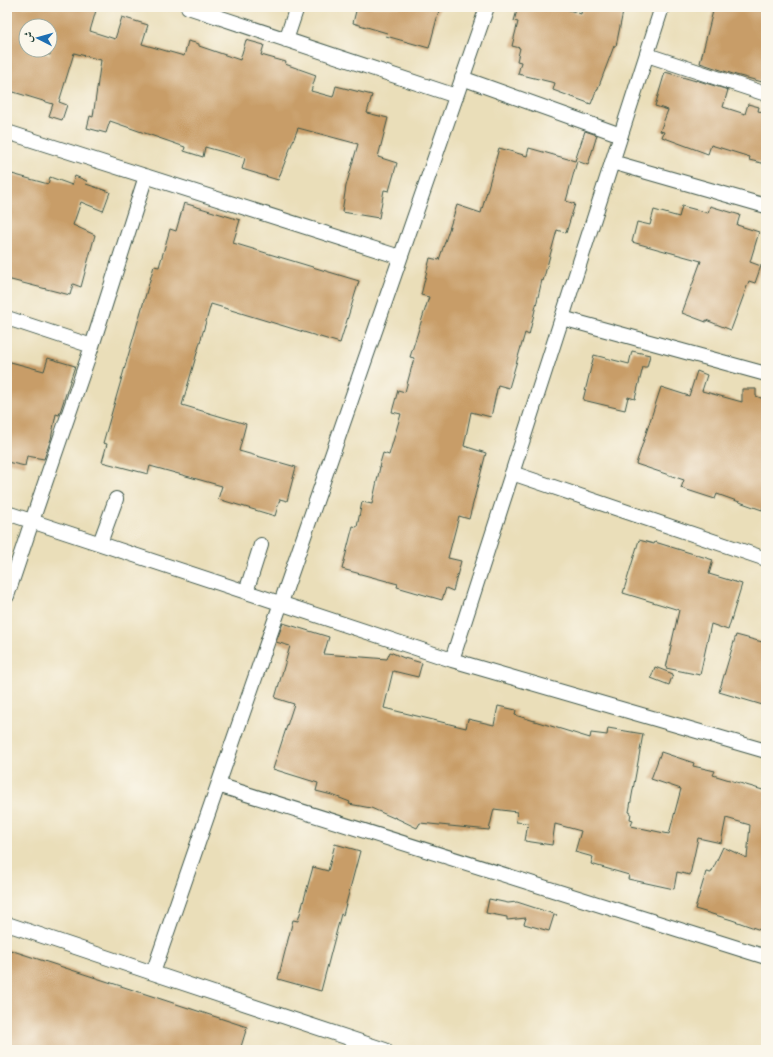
<svg xmlns="http://www.w3.org/2000/svg" width="773" height="1057" font-family="'IM FELL French Canon',Amiri,serif">
<style>
.building{fill:#c89d68;fill-rule:evenodd}
.lines{fill:none;stroke-linecap:round;stroke-linejoin:round}
.minor-casing{stroke:#3d5548;stroke-width:16}
.minor{stroke:#fff;stroke-width:14}
</style>
<rect width="100%" height="100%" fill="#fbf7ec"/>
<filter id="ink" filterUnits="userSpaceOnUse"><feTurbulence type="fractalNoise" baseFrequency=".025" numOctaves="2"/><feDisplacementMap in="SourceGraphic" scale="8" xChannelSelector="R" yChannelSelector="G"/><feConvolveMatrix kernelMatrix="1 2 1 2 8 2 1 2 1" color-interpolation-filters="sRGB"/></filter>
<filter id="wash" filterUnits="userSpaceOnUse"><feTurbulence type="fractalNoise" baseFrequency=".012" numOctaves="4" result="noise"/><feDisplacementMap in="SourceGraphic" scale="16" xChannelSelector="R" yChannelSelector="G"/><feGaussianBlur stdDeviation="0.9" result="paint"/><feColorMatrix in="noise" values="0 0 0 0 0 0 0 0 0 0 0 0 0 0 0 0 0 1.4 0 .05"/><feComposite in="paint" operator="in"/></filter>
<g filter="url(#wash)">
<rect width="100%" height="100%" fill="#eadeb9"/>
<g id="blocks">
<path class="building" d="M 7,7 L 97,7 L 90,31 L 115,39 L 122,17 L 148,25 L 142,44 L 184,56 L 188,41 L 199,44 L 199,46 L 240,60 L 246,40 L 264,45 L 261,55 L 286,62 L 285,64 L 316,75 L 311,91 L 333,97 L 336,86 L 372,95 L 367,113 L 388,118 L 378,157 L 397,163 L 389,191 L 384,190 L 379,218 L 342,212 L 346,186 L 358,144 L 298,128 L 278,180 L 242,169 L 245,158 L 205,147 L 203,157 L 184,151 L 185,147 L 110,121 L 106,133 L 87,128 L 90,116 L 93,117 L 101,60 L 74,53 L 59,102 L 67,105 L 62,120 L 49,116 L 53,104 L 7,90 ZM 26,26 L 50,26 L 50,55 L 34,50 L 26,50 L 26,48 L 25,47 L 26,41 Z
M 357,7 L 440,7 L 429,48 L 386,36 L 387,33 L 353,23 Z
M 518,7 L 560,7 L 581,14 L 582,7 L 624,7 L 616,46 L 614,46 L 597,91 L 596,91 L 591,104 L 553,90 L 555,83 L 518,74 L 521,62 L 517,61 L 520,48 L 512,46 L 518,22 L 514,21 Z
M 714,7 L 766,7 L 766,83 L 736,75 L 700,63 Z
M 665,72 L 696,81 L 696,80 L 728,90 L 723,107 L 745,114 L 748,104 L 759,107 L 758,111 L 766,113 L 766,164 L 749,160 L 750,157 L 711,145 L 708,154 L 662,137 L 664,132 L 660,131 L 668,110 L 655,106 Z
M 585,131 L 597,135 L 588,165 L 577,161 L 566,201 L 575,204 L 566,233 L 557,230 L 543,281 L 542,280 L 529,335 L 525,333 L 509,388 L 498,385 L 491,417 L 471,412 L 464,446 L 486,453 L 469,519 L 459,516 L 448,558 L 461,561 L 453,591 L 446,588 L 442,600 L 397,587 L 398,584 L 342,569 L 353,526 L 357,527 L 362,502 L 372,504 L 380,467 L 379,467 L 383,453 L 389,455 L 401,414 L 392,412 L 398,390 L 405,392 L 414,358 L 410,357 L 429,297 L 421,295 L 430,258 L 439,260 L 457,205 L 481,213 L 499,148 L 527,156 L 529,148 L 575,161 Z
M 12,174 L 48,184 L 50,177 L 72,185 L 75,176 L 87,181 L 86,184 L 110,192 L 103,211 L 81,202 L 73,225 L 95,235 L 81,287 L 73,284 L 70,295 L 7,279 L 7,193 Z
M 184,203 L 240,220 L 233,243 L 359,281 L 340,343 L 211,304 L 182,405 L 246,424 L 239,451 L 296,467 L 287,501 L 280,499 L 275,516 L 218,499 L 222,486 L 150,466 L 148,474 L 102,462 L 107,444 L 103,443 L 154,266 L 159,267 L 170,229 L 176,231 Z
M 682,206 L 708,213 L 710,206 L 740,215 L 737,225 L 759,232 L 750,262 L 761,266 L 755,283 L 749,281 L 731,330 L 706,320 L 706,322 L 682,313 L 701,261 L 632,242 L 637,222 L 650,225 L 654,210 L 679,217 Z
M 632,351 L 650,355 L 647,367 L 643,367 L 635,399 L 628,397 L 625,410 L 583,400 L 594,355 L 629,364 Z
M 48,358 L 75,366 L 59,415 L 56,414 L 51,439 L 44,459 L 27,456 L 25,466 L 7,462 L 7,361 L 44,371 Z
M 697,371 L 707,375 L 702,391 L 742,402 L 742,389 L 756,389 L 756,396 L 766,400 L 766,500 L 762,510 L 717,494 L 715,499 L 681,488 L 684,480 L 636,464 L 661,387 L 689,396 Z
M 639,540 L 654,544 L 655,542 L 713,560 L 709,574 L 742,584 L 728,630 L 711,624 L 700,675 L 666,668 L 679,610 L 623,593 Z
M 283,623 L 329,637 L 324,654 L 387,659 L 390,652 L 404,658 L 422,663 L 418,677 L 393,671 L 384,708 L 466,728 L 468,719 L 494,725 L 498,706 L 516,710 L 515,715 L 590,738 L 591,733 L 607,735 L 608,728 L 643,734 L 629,812 L 631,813 L 630,819 L 633,820 L 631,826 L 669,834 L 681,789 L 651,779 L 661,752 L 694,763 L 693,766 L 715,771 L 713,775 L 766,791 L 766,932 L 732,920 L 695,909 L 706,872 L 711,873 L 723,847 L 747,858 L 750,825 L 726,818 L 721,843 L 698,838 L 690,875 L 677,872 L 674,889 L 628,879 L 629,875 L 591,864 L 593,857 L 575,852 L 581,831 L 555,824 L 552,845 L 525,841 L 528,823 L 516,822 L 517,812 L 494,809 L 489,830 L 420,823 L 417,828 L 394,817 L 394,818 L 371,808 L 349,804 L 350,802 L 332,795 L 316,791 L 318,783 L 273,769 L 294,704 L 275,698 L 290,646 L 276,642 Z
M 736,635 L 766,643 L 766,706 L 719,692 Z
M 655,667 L 673,674 L 669,685 L 651,678 Z
M 335,844 L 360,851 L 343,915 L 341,914 L 321,991 L 278,979 L 293,920 L 298,921 L 313,867 L 328,871 Z
M 489,899 L 508,903 L 517,902 L 557,915 L 554,915 L 549,931 L 524,924 L 526,918 L 507,920 L 507,917 L 486,913 Z
M 7,949 L 247,1027 L 240,1050 L 7,1050 Z"/>
</g>
</g>
<g filter="url(#ink)">
<use href="#blocks" fill-opacity="0" stroke="#3d5548" stroke-width="1"/>
<g class="lines">
<defs>
<path id="minor" d="M 188,7 L 456,96
M 286,40 L 297,7
M 647,55 L 766,94
M 462,78 L 621,135
M 7,132 L 400,257
M 612,162 L 766,206
M 7,318 L 92,346
M 562,318 L 766,374
M 512,473 L 766,559
M 7,513 L 452,660 L 766,751
M 100,543 L 116,499
M 246,592 L 261,545
M 7,596 L 32,521 L 92,346 L 146,176
M 452,660 L 662,7
M 218,785 L 766,957
M 7,924 L 153,973 L 385,1050
M 153,973 L 487,7"/>
</defs>
<use href="#minor" class="minor-casing"/>
<use href="#minor" class="minor"/>
</g>
</g>
<rect width="773" height="1057" fill="none" stroke="#fbf7ec" stroke-width="24"/>
<g transform="translate(38 38) rotate(276)"><circle r="19" fill="#fbf7ec" stroke="#a3ada2"/>
<path d="M0-3L7 15L0 10L-7 15Z" fill="#1f6fb2"/>
<text y="-6" font-size="11" font-weight="bold" text-anchor="middle" fill="#1f3d34">ش</text>
</g>
</svg>
